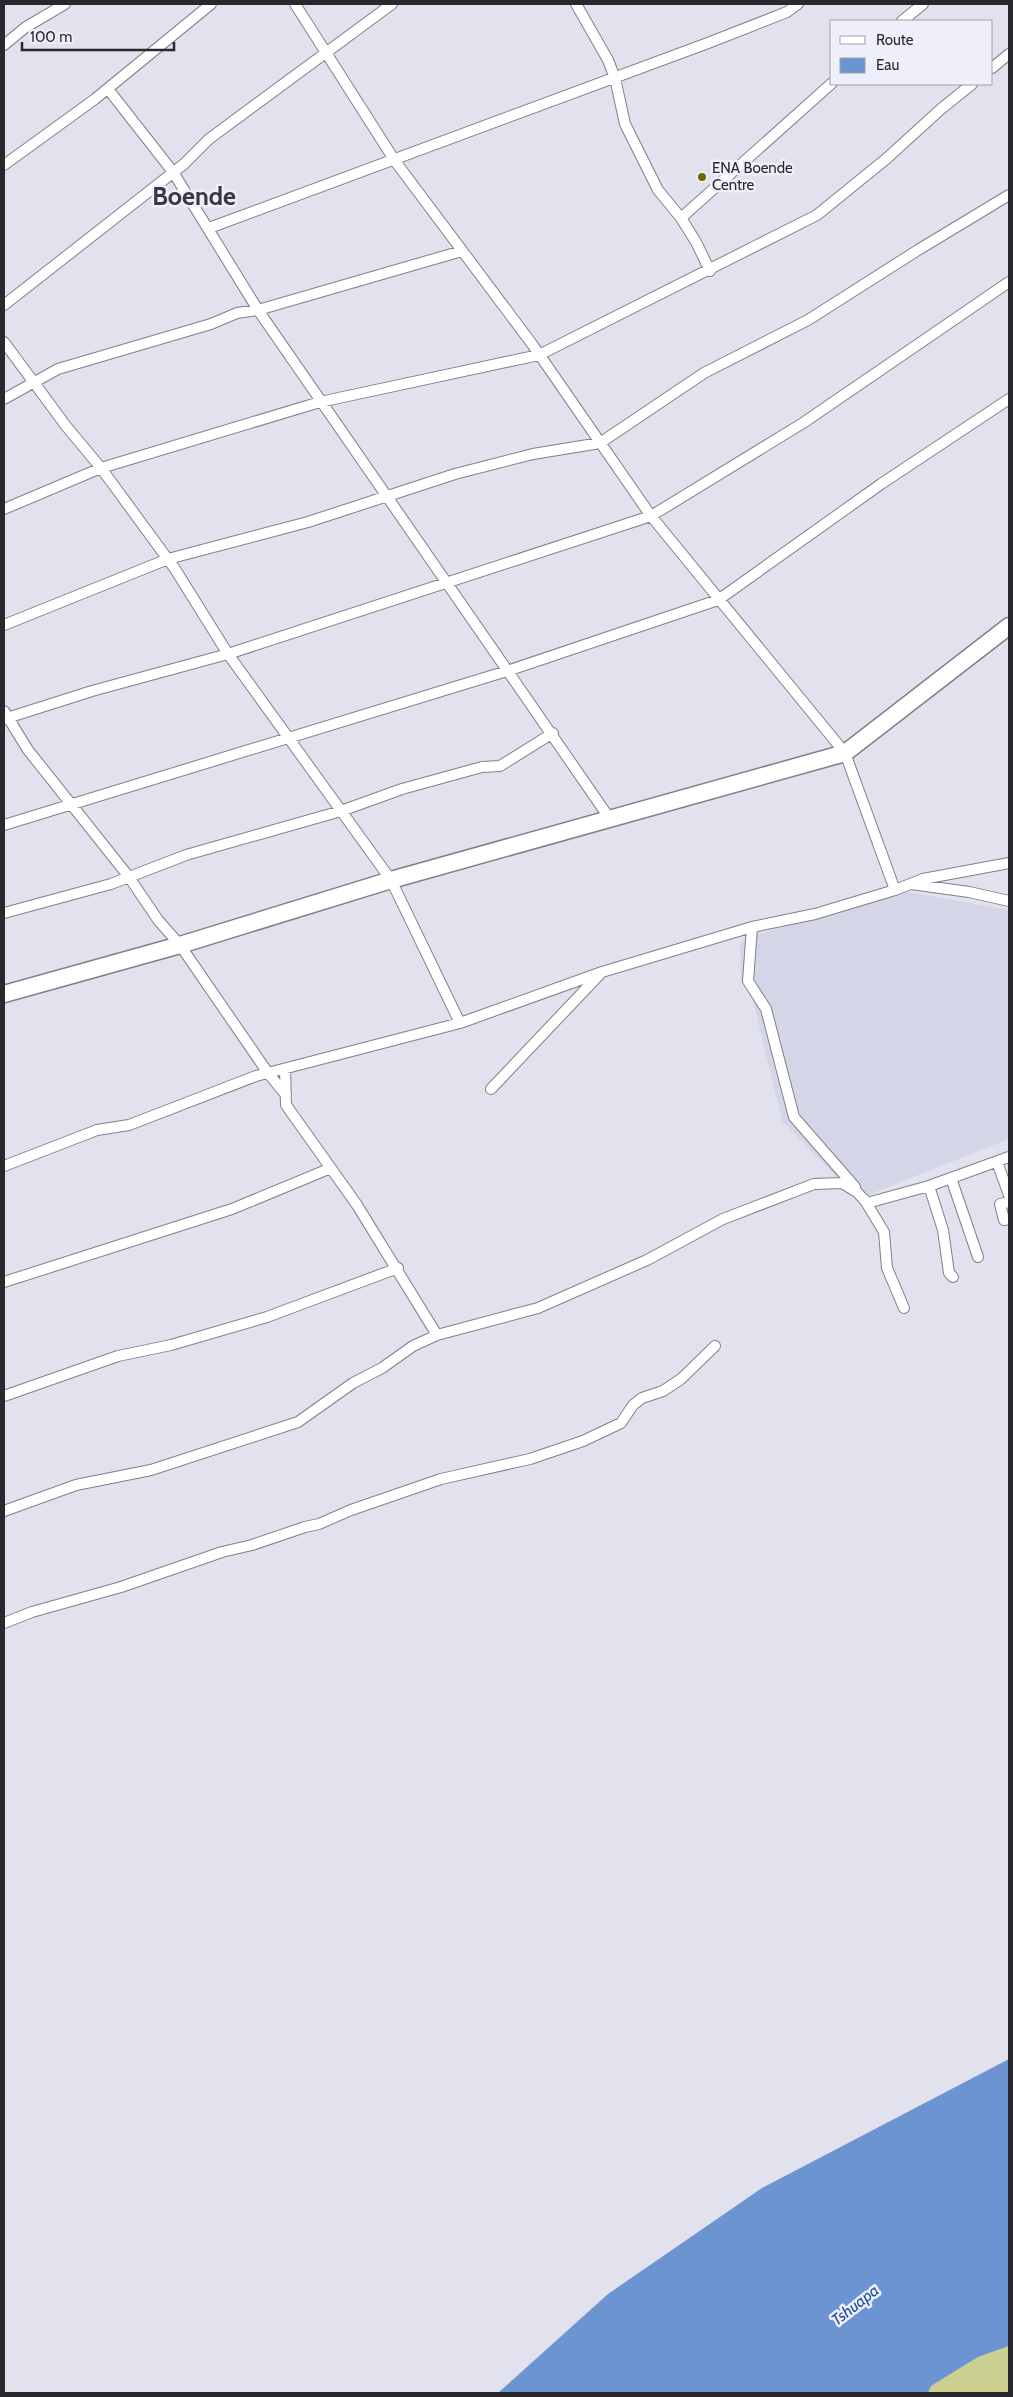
<svg xmlns="http://www.w3.org/2000/svg" width="1013" height="2397" font-family="Cabin,sans-serif">
<style>
.built{fill:#d4d5e7}
.green{fill:#ccd191}
.water{fill:#6b94d0}
.lines{fill:none;stroke-linecap:round;stroke-linejoin:round}
.street-casing{stroke:#7f808a;stroke-width:12}
.primary-casing{stroke:#7f808a;stroke-width:19}
.street{stroke:#fff;stroke-width:10}
.primary{stroke:#fff;stroke-width:16}
.poi-dot{fill:#6d6903;stroke:#eeeffb;stroke-width:2}
.labels{text-anchor:middle;dominant-baseline:central;stroke-width:5;stroke-linejoin:round;paint-order:stroke}
.poi-label{font-size:15px;fill:#29292d;stroke:#eeeffb;text-anchor:start}
.water-label{font-size:16px;font-style:italic;fill:#1b4f97;stroke:#eeeffb}
.town-label{font-size:25px;font-weight:bold;fill:#383842;stroke:#eeeffb}
</style>
<rect width="100%" height="100%" fill="#e1e2ed"/>
<path class="built" d="M 908,892 L 1009,910 L 1009,1139 L 858,1199 L 782,1121 L 753,1000 L 741,979 L 740,943 L 751,936 Z"/>
<path class="green" d="M 1009,2346 L 1009,2393 L 928,2393 L 931,2386 L 978,2357 Z"/>
<path class="water" d="M 1009,2059 L 1009,2346 L 978,2357 L 931,2386 L 928,2393 L 498,2393 L 608,2294 L 762,2188 Z"/>
<g class="lines">
<defs>
<path id="street" d="M 295,4 L 395,161 L 532,344 L 651,516 L 845,753 L 895,890
M 576,4 L 608,60 L 615,78 L 625,124 L 658,190 L 681,218
M 902,21 L 923,4
M 4,45 L 26,27 L 65,4
M 992,68 L 1009,54
M 108,89 L 173,172 L 258,310 L 610,819
M 4,165 L 95,99 L 211,4
M 209,228 L 708,43 L 787,12 L 798,4
M 710,271 L 696,242 L 681,218 L 832,83
M 4,305 L 184,164 L 209,139 L 392,4
M 4,342 L 66,426 L 101,468 L 175,569 L 228,654 L 391,880 L 460,1023
M 4,399 L 58,369 L 211,324 L 237,313 L 258,310 L 462,251
M 4,509 L 101,468 L 320,402 L 539,355 L 817,215 L 886,159 L 941,109 L 972,84
M 4,625 L 168,559 L 308,522 L 455,474 L 533,454 L 600,443 L 704,373 L 808,320 L 918,250 L 1009,195
M 4,711 L 28,750 L 129,877 L 158,920 L 180,945 L 268,1073 L 286,1095
M 4,719 L 92,691 L 228,654 L 651,516 L 803,423 L 1009,282
M 4,825 L 507,671 L 718,600 L 881,484 L 1009,399
M 911,884 L 969,892 L 1009,901
M 4,913 L 111,884 L 186,855 L 341,811 L 402,789 L 482,767 L 500,766 L 553,733
M 752,927 L 748,981 L 766,1009 L 794,1117 L 855,1187
M 285,1069 L 286,1105 L 357,1205 L 437,1335
M 491,1089 L 600,974
M 997,1162 L 1009,1195
M 4,1166 L 97,1130 L 129,1125 L 256,1076 L 460,1023 L 602,972 L 752,927 L 815,914 L 895,890 L 923,879 L 1009,863
M 951,1178 L 978,1257
M 929,1186 L 943,1230 L 949,1273 L 953,1277
M 864,1199 L 884,1232 L 887,1268 L 904,1308
M 1009,1202 L 1000,1204 L 1004,1220 L 1009,1219
M 4,1282 L 232,1209 L 331,1168
M 4,1396 L 118,1356 L 171,1345 L 267,1317 L 398,1268
M 4,1511 L 76,1485 L 151,1470 L 298,1422 L 353,1383 L 382,1368 L 413,1346 L 437,1335 L 538,1308 L 647,1260 L 723,1219 L 814,1184 L 842,1183 L 857,1192 L 867,1203 L 929,1186 L 1009,1157
M 4,1623 L 32,1612 L 121,1587 L 222,1552 L 252,1545 L 305,1527 L 319,1524 L 351,1510 L 441,1479 L 530,1459 L 583,1441 L 621,1423 L 633,1405 L 642,1398 L 663,1391 L 681,1379 L 715,1346"/>
<path id="primary" d="M 4,994 L 180,945 L 391,880 L 845,753 L 1009,626"/>
</defs>
<use href="#street" class="street-casing"/>
<use href="#primary" class="primary-casing"/>
<use href="#street" class="street"/>
<use href="#primary" class="primary"/>
</g>
<circle class="poi-dot" cx="702" cy="177" r="5"/>
<g class="labels">
<g class="poi-label">
<text x="712" y="168">ENA Boende<tspan x="712" dy="17">Centre</tspan></text>
</g>
<g class="water-label">
<text transform="translate(855 2305) rotate(-38)">Tshuapa</text>
</g>
<g class="town-label">
<text x="194" y="196">Boende</text>
</g>
</g>
<rect width="1013" height="2397" fill="none" stroke="#29292d" stroke-width="10"/>
<rect x="830" y="20" width="162" height="65" fill="#eeeffb" stroke="#9fa0a9"/>
<rect x="840" y="36" width="25" height="8" fill="#ffffff" stroke="#9fa0a9"/>
<text x="876" y="45" font-size="15" fill="#29292d">Route</text>
<rect x="840" y="58" width="25" height="15" fill="#6b94d0" stroke="#9fa0a9"/>
<text x="876" y="70" font-size="15" fill="#29292d">Eau</text>
<path d="M22 42v8h152v-8" fill="none" stroke="#29292d" stroke-width="2.5"/>
<text x="30" y="42" font-size="15" fill="#29292d" stroke="#eeeffb" stroke-width="4" paint-order="stroke">100 m</text>
</svg>
